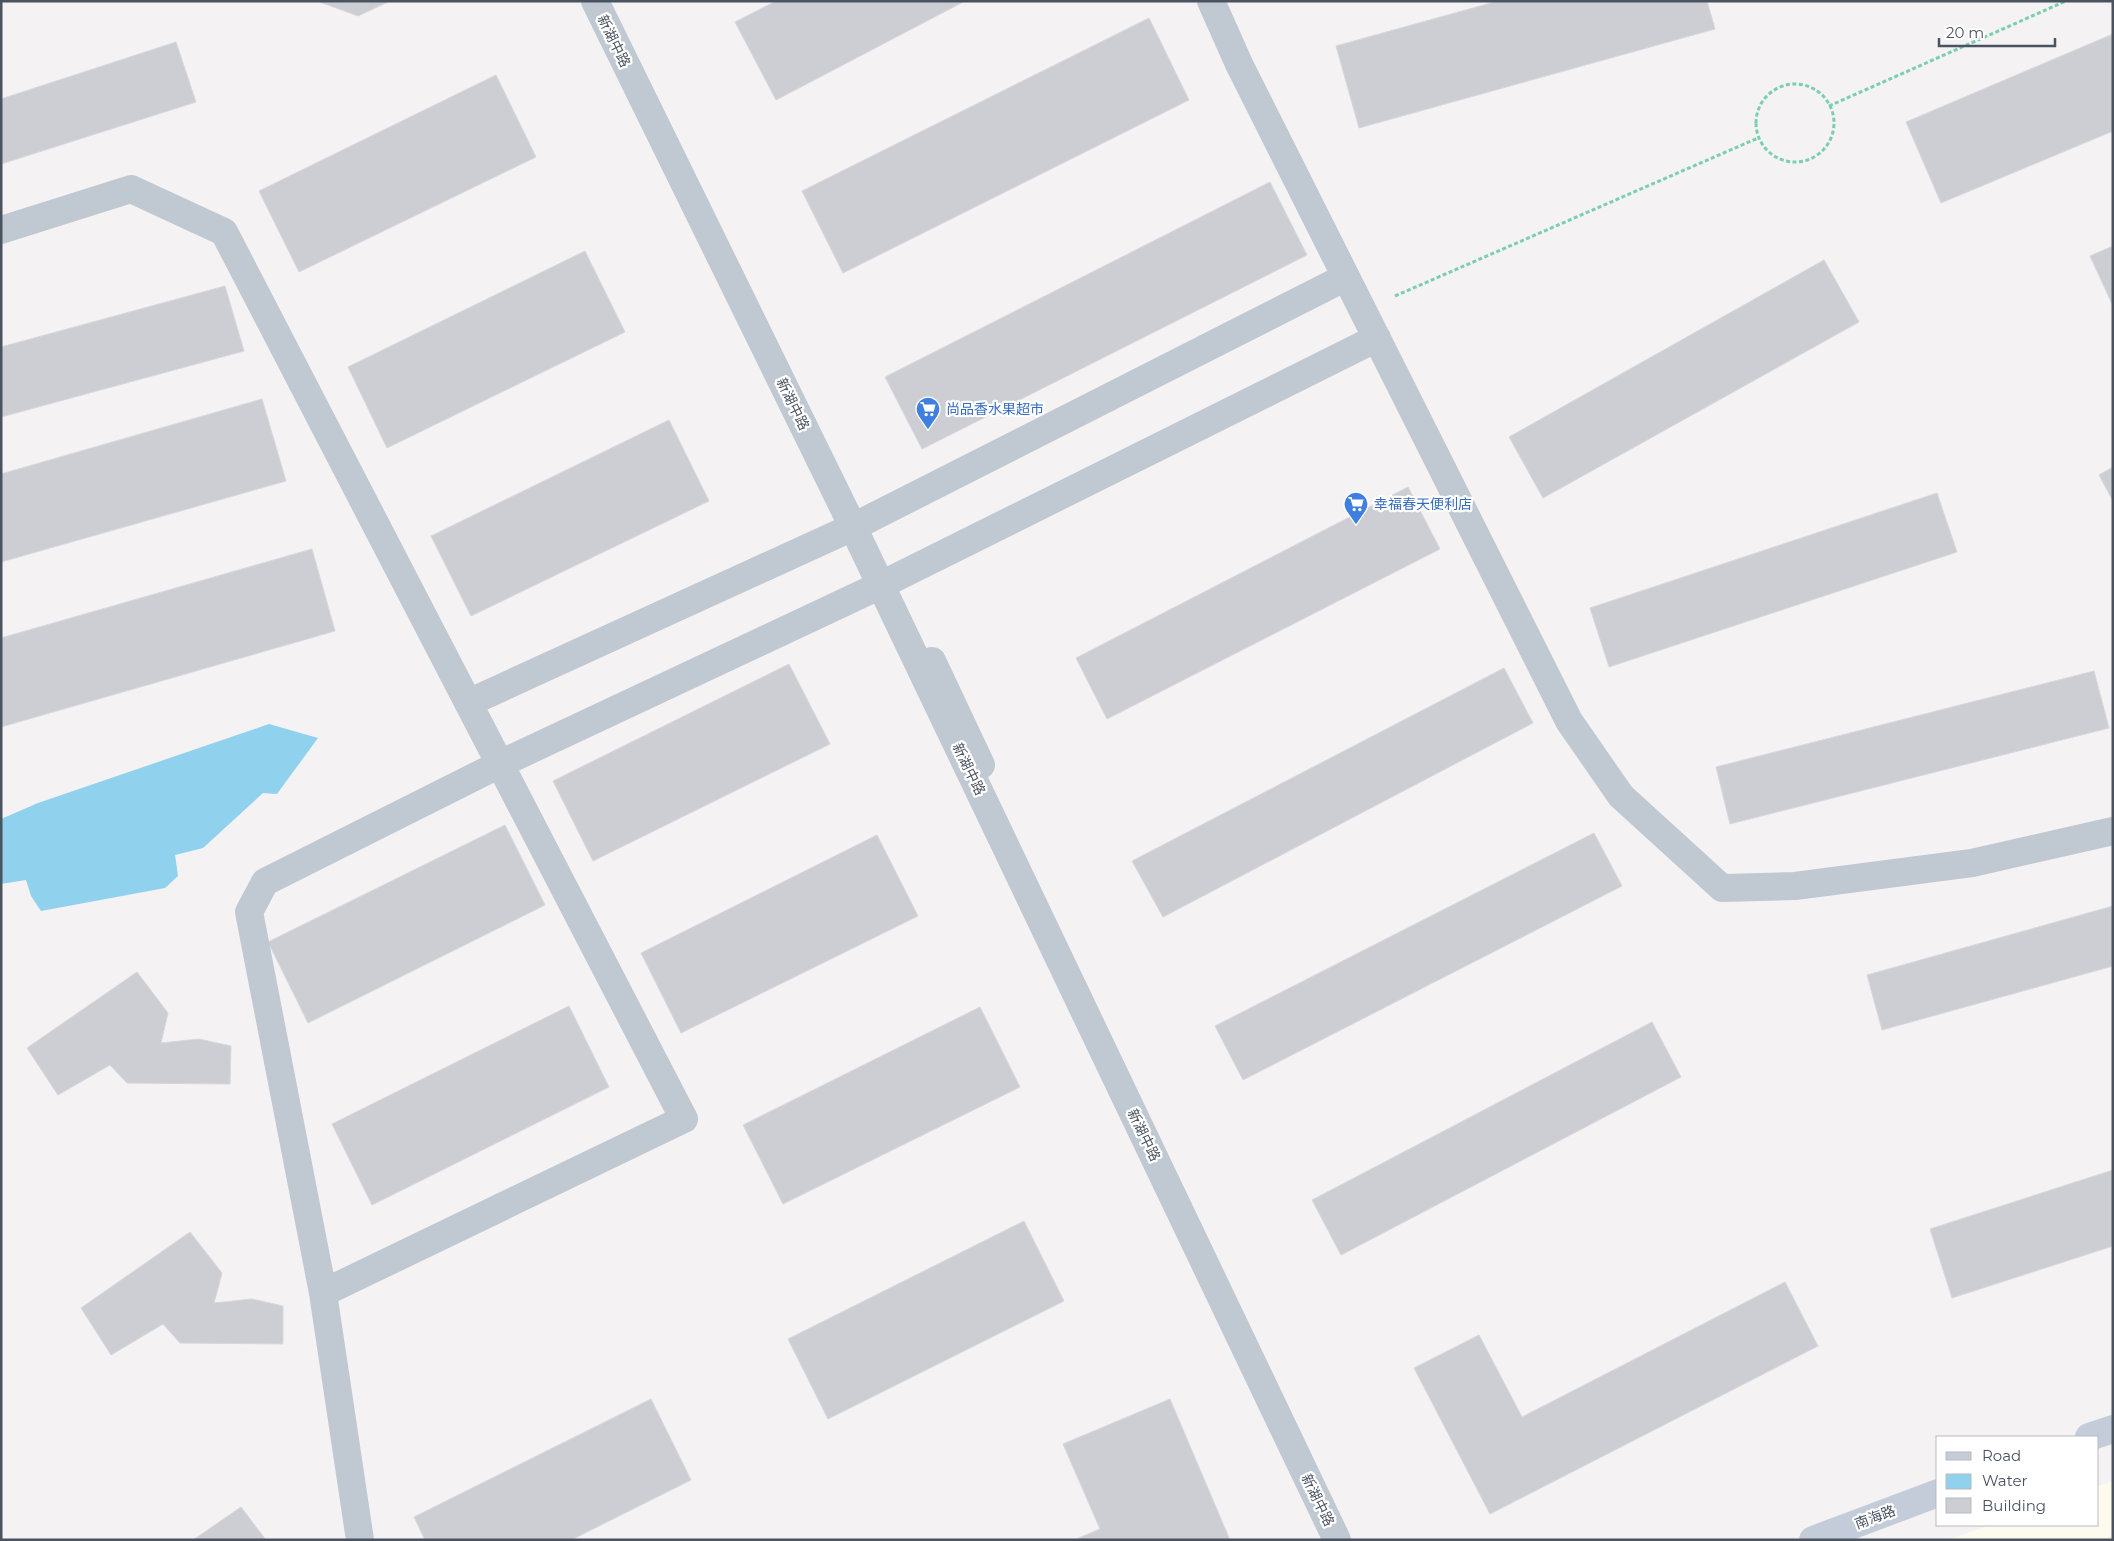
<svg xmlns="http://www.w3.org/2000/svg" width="2114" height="1541" font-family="Montserrat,'Noto Sans SC',sans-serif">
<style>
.commercial{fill:#fdfaee}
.water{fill:#90d2ed}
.building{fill:#ccced4;stroke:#d6d8dd}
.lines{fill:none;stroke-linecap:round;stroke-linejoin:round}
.path{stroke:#7acfac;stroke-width:3;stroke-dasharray:4 2.5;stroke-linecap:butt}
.minor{stroke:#c0c8d1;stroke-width:28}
.tertiary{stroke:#c0c8d1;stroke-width:28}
.secondary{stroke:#c3ccd8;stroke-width:28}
.labels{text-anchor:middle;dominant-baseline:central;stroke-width:4.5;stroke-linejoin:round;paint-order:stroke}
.street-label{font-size:14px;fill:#4a5360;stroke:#fff}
.shop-label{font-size:14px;fill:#366cbe;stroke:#fff;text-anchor:start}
</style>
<rect width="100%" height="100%" fill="#f4f2f2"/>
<path class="commercial" d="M 2113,1481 L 2113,1540 L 1948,1540 L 1990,1525 L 2098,1525 L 2098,1486 Z"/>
<path class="water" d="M 269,724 L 318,738 L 277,794 L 263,793 L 203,848 L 175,855 L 178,876 L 165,888 L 41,911 L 31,896 L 26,880 L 1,884 L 1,819 L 38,803 Z"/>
<path class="building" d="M 317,1 L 390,1 L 358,16 Z
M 776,1 L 965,1 L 776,100 L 735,22 Z
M 1498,1 L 1707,1 L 1715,29 L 1359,128 L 1336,46 Z
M 1149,18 L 1189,100 L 843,273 L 802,191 Z
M 2113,34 L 2113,131 L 1941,203 L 1906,122 Z
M 176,42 L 196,102 L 1,164 L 1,99 Z
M 496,75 L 536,157 L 299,272 L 259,191 Z
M 1270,182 L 1307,255 L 922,449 L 885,377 Z
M 2113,246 L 2113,306 L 2090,256 Z
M 585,251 L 625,332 L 387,448 L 348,367 Z
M 1824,260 L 1859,322 L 1543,498 L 1509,437 Z
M 225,286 L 244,351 L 1,417 L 1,347 Z
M 262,399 L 286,481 L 1,562 L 1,474 Z
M 669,420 L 709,501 L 471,616 L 431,536 Z
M 2113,467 L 2113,501 L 2099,475 Z
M 1408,487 L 1440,549 L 1107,719 L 1076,658 Z
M 1937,493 L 1957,552 L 1609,667 L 1590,608 Z
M 312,549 L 335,631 L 1,727 L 1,638 Z
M 789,664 L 830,744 L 593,861 L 553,781 Z
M 1504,668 L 1533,723 L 1163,917 L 1132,861 Z
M 2094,671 L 2109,728 L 1730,824 L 1716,767 Z
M 505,825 L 545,905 L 308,1023 L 268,942 Z
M 1594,833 L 1622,886 L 1243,1080 L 1215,1026 Z
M 877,835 L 918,916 L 681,1033 L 641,953 Z
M 2113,906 L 2113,966 L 1882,1030 L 1867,975 Z
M 137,972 L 168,1013 L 161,1043 L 199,1039 L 231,1046 L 230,1084 L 127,1083 L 110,1065 L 58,1095 L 27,1048 Z
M 569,1006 L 609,1087 L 372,1205 L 332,1124 Z
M 980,1007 L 1020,1087 L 783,1204 L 743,1125 Z
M 1652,1022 L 1681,1077 L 1341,1255 L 1312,1200 Z
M 2113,1170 L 2113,1246 L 1952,1298 L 1930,1229 Z
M 1024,1221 L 1064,1301 L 828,1419 L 788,1339 Z
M 190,1232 L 222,1273 L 214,1303 L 252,1299 L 283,1306 L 283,1344 L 180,1343 L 163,1324 L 111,1355 L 81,1308 Z
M 1785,1282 L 1818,1346 L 1490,1514 L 1414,1368 L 1479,1335 L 1522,1417 Z
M 651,1399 L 691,1480 L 571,1540 L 425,1540 L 414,1517 Z
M 1170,1399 L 1230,1540 L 1074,1540 L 1100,1529 L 1063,1444 Z
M 241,1507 L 266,1540 L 193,1540 Z"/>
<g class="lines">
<path class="path" d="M1756 123a39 39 0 1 1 78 0a39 39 0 1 1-78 0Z
M 1829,106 L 2066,1
M 1395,296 L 1758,138"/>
<path class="minor" d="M 1211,1 L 1239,64 L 1569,721 L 1621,796 L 1722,888 L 1795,886 L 1972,863 L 2113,831
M 1,230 L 131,189 L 224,232 L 684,1119 L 323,1293
M 932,661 L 981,765
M 468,703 L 853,527 L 1346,277
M 360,1540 L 323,1293 L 249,912 L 265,882 L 500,764 L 881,585 L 1377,338"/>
<path class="tertiary" d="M 595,1 L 853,527 L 1337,1540"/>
<path class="secondary" d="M 2089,1437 L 2113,1429
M 1813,1540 L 1938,1493"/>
</g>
<defs>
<symbol id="supermarket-pin" viewBox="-11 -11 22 30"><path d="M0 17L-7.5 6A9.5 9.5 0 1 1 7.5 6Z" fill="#3f7fe0" stroke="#fff"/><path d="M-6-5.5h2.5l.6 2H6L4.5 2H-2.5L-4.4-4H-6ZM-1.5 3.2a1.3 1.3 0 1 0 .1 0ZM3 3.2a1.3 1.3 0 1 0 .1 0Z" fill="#fff"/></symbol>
</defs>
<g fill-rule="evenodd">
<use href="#supermarket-pin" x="914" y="395" width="28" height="38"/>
<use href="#supermarket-pin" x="1342" y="490" width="28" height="38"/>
</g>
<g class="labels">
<g class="street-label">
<text transform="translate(614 41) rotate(64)">新湖中路</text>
<text transform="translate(793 404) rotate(64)">新湖中路</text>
<text transform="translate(969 769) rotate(64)">新湖中路</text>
<text transform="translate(1144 1135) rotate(64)">新湖中路</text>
<text transform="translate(1318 1500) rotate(64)">新湖中路</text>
<text transform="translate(1875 1517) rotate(-20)">南海路</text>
</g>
<g class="shop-label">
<text x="946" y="409">尚品香水果超市</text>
<text x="1374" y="504">幸福春天便利店</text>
</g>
</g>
<rect width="2114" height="1541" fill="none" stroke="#4a5360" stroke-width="5"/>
<rect x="1936" y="1436" width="162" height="90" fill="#ffffff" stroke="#b7babf"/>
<rect x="1946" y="1452" width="25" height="8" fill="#c3ccd8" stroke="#b7babf"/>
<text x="1982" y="1461" font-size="15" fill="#4a5360">Road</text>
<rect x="1946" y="1474" width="25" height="15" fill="#90d2ed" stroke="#b7babf"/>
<text x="1982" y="1486" font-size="15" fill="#4a5360">Water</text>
<rect x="1946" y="1498" width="25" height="15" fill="#ccced4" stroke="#b7babf"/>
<text x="1982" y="1511" font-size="15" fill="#4a5360">Building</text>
<path d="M1939 38v8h116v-8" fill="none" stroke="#4a5360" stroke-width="2.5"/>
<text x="1946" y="38" font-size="15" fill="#4a5360" stroke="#ffffff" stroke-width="4" paint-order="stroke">20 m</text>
</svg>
